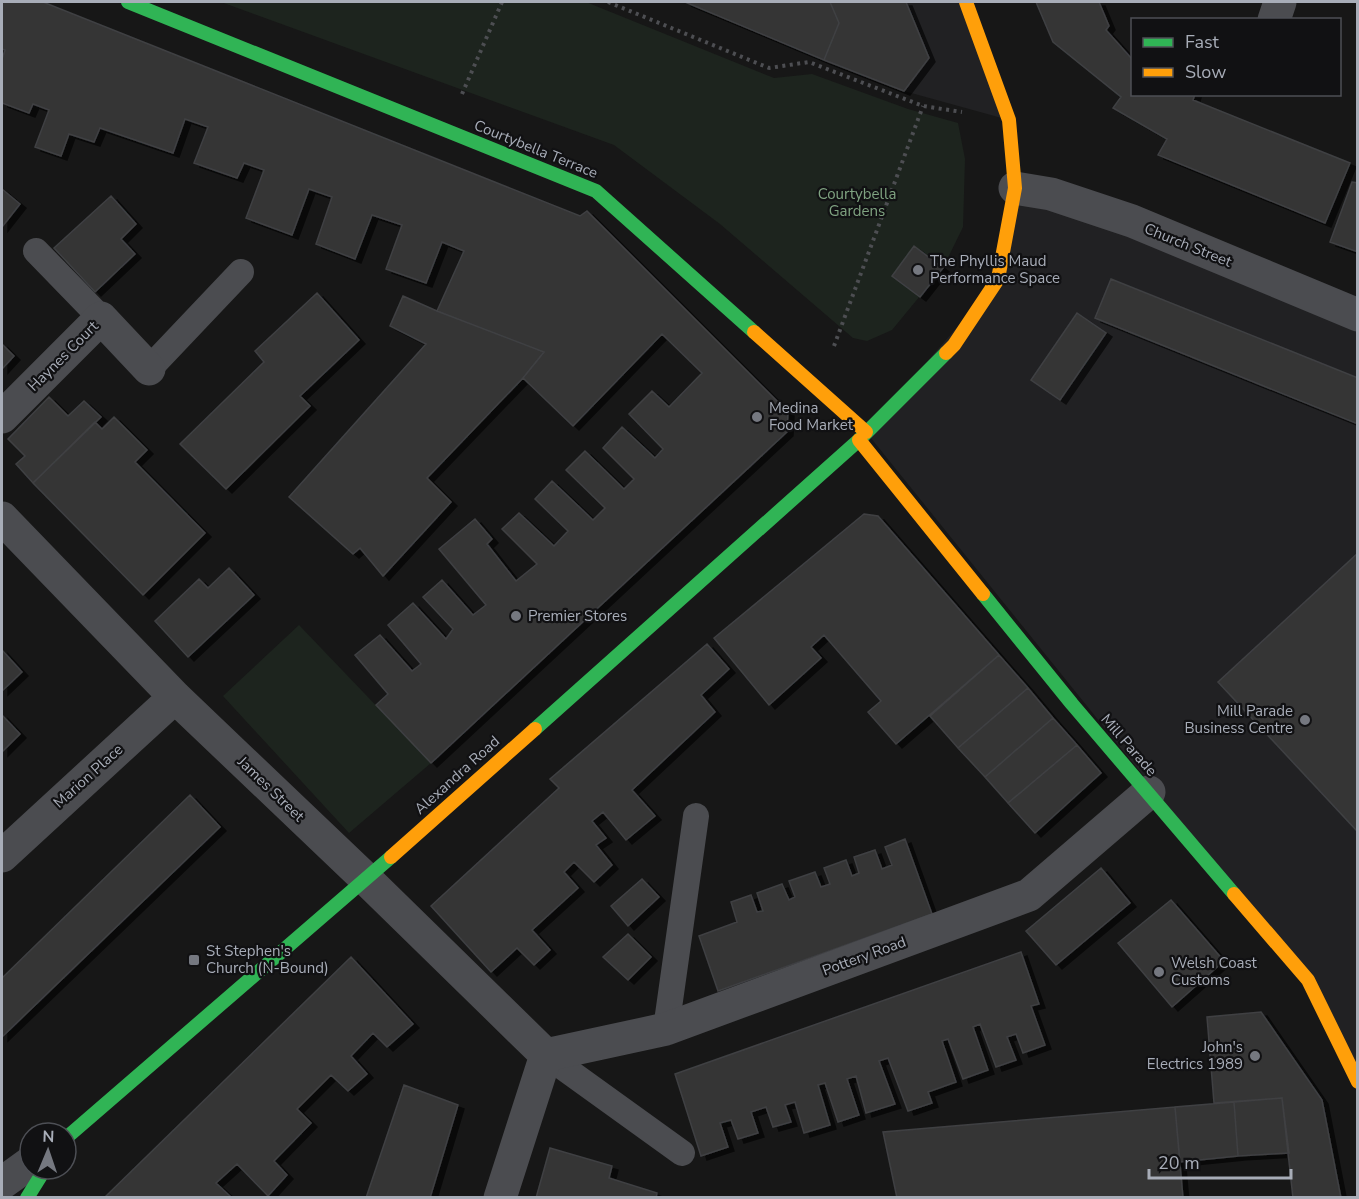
<svg xmlns="http://www.w3.org/2000/svg" width="1359" height="1199" font-family="'Nunito Sans',sans-serif">
<style>
.built{fill:#212123}
.green{fill:#1d241e}
.building{fill:#353536;stroke:#3f4043;stroke-width:1.5;filter:url(#shadow)}
.lines{fill:none;stroke-linecap:round;stroke-linejoin:round}
.path{stroke:#4d4e52;stroke-width:4;stroke-dasharray:3 4.5;stroke-linecap:butt}
.lane{stroke:#4b4c50;stroke-width:26}
.street{stroke:#4b4c50;stroke-width:33}
.fast{stroke:#30b455;stroke-width:14}
.slow{stroke:#ff9f0a;stroke-width:14}
.poi-dot{fill:#757880;stroke:#111113;stroke-width:2}
.labels{text-anchor:middle;dominant-baseline:central;stroke-width:4.5;stroke-linejoin:round;paint-order:stroke}
.street-label{font-size:15px;fill:#a8adb8;stroke:#111113}
.park-label{font-size:15px;fill:#7fa381;stroke:#111113}
.poi-label{font-size:15px;fill:#a8adb8;stroke:#111113;text-anchor:start}
</style>
<defs>
<filter id="shadow"><feDropShadow dx="6" dy="4" stdDeviation="0" flood-color="#0009"/></filter>
</defs>
<rect width="100%" height="100%" fill="#171717"/>
<path class="built" d="M 780,2 L 961,2 L 1009,120 L 904,91 L 801,50 Z
M 1015,188 L 1357,322 L 1357,1082 L 1308,980 L 866,432 L 998,280 Z"/>
<path class="green" d="M 221,2 L 586,2 L 774,78 L 812,74 L 908,109 L 958,123 L 965,159 L 963,227 L 943,268 L 892,330 L 867,341 L 853,338 L 720,224 L 614,145 Z
M 299,625 L 431,763 L 349,833 L 223,696 Z"/>
<path class="building" d="M 2,2 L 43,2 L 580,216 L 587,211 L 788,412 L 787,432 L 431,763 L 376,705 L 388,694 L 355,655 L 380,635 L 412,671 L 421,664 L 388,625 L 413,603 L 446,639 L 453,629 L 423,597 L 442,580 L 473,615 L 486,605 L 439,549 L 475,519 L 492,539 L 487,544 L 516,581 L 537,564 L 502,529 L 519,513 L 554,546 L 568,531 L 535,499 L 552,481 L 593,520 L 605,508 L 566,470 L 585,451 L 624,489 L 634,479 L 603,448 L 622,427 L 655,458 L 663,449 L 629,414 L 652,391 L 669,407 L 702,373 L 662,334 L 573,426 L 523,378 L 544,352 L 437,311 L 464,251 L 442,242 L 426,283 L 386,269 L 402,225 L 372,215 L 355,259 L 316,244 L 332,197 L 309,189 L 292,235 L 246,218 L 264,170 L 244,163 L 237,178 L 194,163 L 208,127 L 185,119 L 173,153 L 100,128 L 94,142 L 69,134 L 61,156 L 35,147 L 49,110 L 33,104 L 29,113 L 2,103 L 2,59 L 5,50 L 2,49 Z
M 685,2 L 830,2 L 839,23 L 824,60 Z
M 830,2 L 906,2 L 929,58 L 904,91 L 824,60 L 839,23 Z
M 1036,2 L 1099,2 L 1109,26 L 1106,30 L 1132,59 L 1132,94 L 1195,94 L 1193,100 L 1350,163 L 1325,223 L 1158,155 L 1167,139 L 1113,108 L 1121,97 L 1053,42 Z
M 1352,182 L 1358,183 L 1358,252 L 1330,242 Z
M 2,189 L 20,204 L 2,227 Z
M 111,196 L 136,224 L 121,239 L 135,254 L 95,292 L 54,248 Z
M 914,246 L 943,268 L 920,297 L 892,276 Z
M 1111,279 L 1358,378 L 1358,424 L 1095,318 Z
M 317,293 L 359,340 L 300,396 L 310,406 L 226,489 L 180,444 L 264,362 L 255,351 Z
M 403,296 L 437,311 L 544,352 L 523,378 L 427,478 L 451,502 L 383,576 L 360,548 L 353,554 L 289,497 L 426,344 L 390,326 Z
M 1077,313 L 1106,333 L 1060,400 L 1031,380 Z
M 2,344 L 14,356 L 2,369 Z
M 49,397 L 68,416 L 84,401 L 101,417 L 33,483 L 16,464 L 25,456 L 8,439 Z
M 114,417 L 147,450 L 135,462 L 205,533 L 143,595 L 33,483 L 95,422 L 102,429 Z
M 864,514 L 878,516 L 999,655 L 896,744 L 868,712 L 881,701 L 824,635 L 811,647 L 821,658 L 769,705 L 714,638 Z
M 1358,553 L 1358,832 L 1218,682 Z
M 229,568 L 254,595 L 188,657 L 155,621 L 199,579 L 208,588 Z
M 707,644 L 729,669 L 701,695 L 715,712 L 632,790 L 655,816 L 626,840 L 603,812 L 592,821 L 606,838 L 596,845 L 612,865 L 594,882 L 574,862 L 564,872 L 578,888 L 532,930 L 550,950 L 534,965 L 517,948 L 491,972 L 431,906 L 559,788 L 550,779 Z
M 2,650 L 22,672 L 2,691 Z
M 999,655 L 1028,688 L 958,748 L 930,716 Z
M 1028,688 L 1053,718 L 985,777 L 958,748 Z
M 2,715 L 20,734 L 2,752 Z
M 1053,718 L 1077,745 L 1008,803 L 985,777 Z
M 1077,745 L 1101,773 L 1035,833 L 1008,803 Z
M 190,795 L 220,827 L 2,1037 L 2,978 Z
M 905,839 L 932,914 L 718,991 L 699,936 L 737,922 L 731,902 L 751,895 L 757,912 L 763,911 L 757,893 L 782,884 L 789,900 L 795,897 L 789,881 L 815,872 L 821,887 L 830,884 L 824,868 L 846,860 L 852,876 L 859,873 L 854,857 L 875,850 L 882,869 L 892,865 L 885,847 Z
M 1101,868 L 1130,903 L 1056,965 L 1026,931 Z
M 642,879 L 659,897 L 628,926 L 611,906 Z
M 1171,900 L 1224,961 L 1172,1007 L 1118,943 Z
M 628,934 L 651,957 L 628,980 L 603,957 Z
M 1021,952 L 1039,1004 L 1031,1006 L 1045,1045 L 1023,1053 L 1016,1034 L 1007,1037 L 1016,1060 L 996,1067 L 980,1024 L 973,1027 L 988,1070 L 963,1079 L 948,1039 L 942,1041 L 956,1082 L 928,1092 L 932,1103 L 908,1111 L 888,1058 L 879,1061 L 895,1104 L 866,1113 L 856,1076 L 847,1079 L 859,1115 L 838,1122 L 825,1083 L 818,1085 L 830,1125 L 804,1133 L 795,1102 L 785,1105 L 791,1122 L 773,1127 L 766,1107 L 751,1112 L 758,1133 L 738,1139 L 731,1120 L 720,1123 L 728,1147 L 701,1156 L 675,1074 Z
M 351,957 L 413,1024 L 387,1047 L 373,1033 L 351,1056 L 367,1074 L 348,1091 L 331,1075 L 297,1109 L 311,1123 L 274,1161 L 287,1175 L 268,1196 L 237,1164 L 216,1183 L 232,1198 L 104,1198 Z
M 1261,1012 L 1322,1100 L 1341,1198 L 1293,1198 L 1282,1098 L 1214,1103 L 1207,1017 Z
M 404,1085 L 458,1105 L 430,1198 L 366,1198 Z
M 1282,1098 L 1289,1153 L 1238,1156 L 1234,1102 Z
M 1234,1102 L 1238,1156 L 1180,1162 L 1175,1107 Z
M 1175,1107 L 1183,1198 L 897,1198 L 883,1132 Z
M 550,1148 L 612,1166 L 609,1178 L 657,1193 L 656,1198 L 536,1198 Z"/>
<g class="lines">
<path class="path" d="M 608,2 L 769,68 L 809,62 L 923,106 L 962,112
M 462,94 L 502,2
M 834,346 L 923,106"/>
<path class="lane" d="M 36,251 L 101,318
M 149,369 L 241,272
M 666,1029 L 696,816
M 546,1055 L 682,1153"/>
<path class="street" d="M 1274,20 L 1280,2
M 1015,188 L 1051,194 L 1132,221 L 1358,315
M 2,417 L 101,318 L 149,369
M 2,518 L 175,697 L 366,879 L 546,1055
M 2,856 L 175,697
M 546,1055 L 666,1029 L 1029,895 L 1149,792
M 2,1183 L 30,1163
M 500,1198 L 546,1055"/>
<path class="fast" d="M 128,2 L 596,191 L 754,332
M 983,594 L 1072,704 L 1234,894
M 535,729 L 859,440 L 946,353
M 66,1138 L 391,857
M 27,1198 L 45,1169"/>
<path class="slow" d="M 754,332 L 866,432
M 946,353 L 954,345 L 998,279 L 1015,188 L 1009,120 L 966,2
M 859,440 L 983,594
M 391,857 L 535,729
M 1234,894 L 1308,980 L 1358,1082"/>
</g>
<g class="poi-dot">
<circle cx="918" cy="270" r="6"/>
<circle cx="757" cy="417" r="6"/>
<circle cx="516" cy="616" r="6"/>
<circle cx="1305" cy="720" r="6"/>
<rect x="188" y="954" width="12" height="12" rx="3"/>
<circle cx="1159" cy="972" r="6"/>
<circle cx="1255" cy="1056" r="6"/>
</g>
<g class="labels">
<g class="street-label">
<text transform="translate(536 149) rotate(22)">Courtybella Terrace</text>
<text transform="translate(1188 245) rotate(22)">Church Street</text>
<text transform="translate(63 356) rotate(-45)">Haynes Court</text>
<text transform="translate(1129 745) rotate(49)">Mill Parade</text>
<text transform="translate(457 775) rotate(-42)">Alexandra Road</text>
<text transform="translate(88 776) rotate(-42)">Marion Place</text>
<text transform="translate(271 789) rotate(44)">James Street</text>
<text transform="translate(864 956) rotate(-20)">Pottery Road</text>
</g>
<g class="park-label">
<text x="857" y="194">Courtybella<tspan x="857" dy="17">Gardens</tspan></text>
</g>
<g class="poi-label">
<text x="930" y="261">The Phyllis Maud<tspan x="930" dy="17">Performance Space</tspan></text>
<text x="769" y="408">Medina<tspan x="769" dy="17">Food Market</tspan></text>
<text x="528" y="616">Premier Stores</text>
<text x="1293" y="711" text-anchor="end">Mill Parade<tspan x="1293" dy="17">Business Centre</tspan></text>
<text x="206" y="951">St Stephen's<tspan x="206" dy="17">Church (N-Bound)</tspan></text>
<text x="1171" y="963">Welsh Coast<tspan x="1171" dy="17">Customs</tspan></text>
<text x="1243" y="1047" text-anchor="end">John's<tspan x="1243" dy="17">Electrics 1989</tspan></text>
</g>
</g>
<rect width="1359" height="1199" fill="none" stroke="#a8adb8" stroke-width="6"/>
<rect x="1131" y="18" width="210" height="78" fill="#111113" stroke="#4d4f55" stroke-width="1.5"/>
<rect x="1143" y="38" width="30" height="9" fill="#30b455" stroke="#4d4f55" stroke-width="1.5"/>
<text x="1185" y="48" font-size="18" fill="#a8adb8">Fast</text>
<rect x="1143" y="68" width="30" height="9" fill="#ff9f0a" stroke="#4d4f55" stroke-width="1.5"/>
<text x="1185" y="78" font-size="18" fill="#a8adb8">Slow</text>
<g transform="translate(48 1151) rotate(2)"><circle r="28" fill="#111113" stroke="#4d4f55" stroke-width="1.5"/>
<path d="M0-4.5L10 22L0 15L-10 22Z" fill="#757880"/>
<text y="-9" font-size="16" font-weight="bold" text-anchor="middle" fill="#a8adb8">N</text>
</g>
<path d="M1149 1169v9h142v-9" fill="none" stroke="#a8adb8" stroke-width="3"/>
<text x="1158" y="1169" font-size="18" fill="#a8adb8" stroke="#111113" stroke-width="4.5" paint-order="stroke">20 m</text>
</svg>
